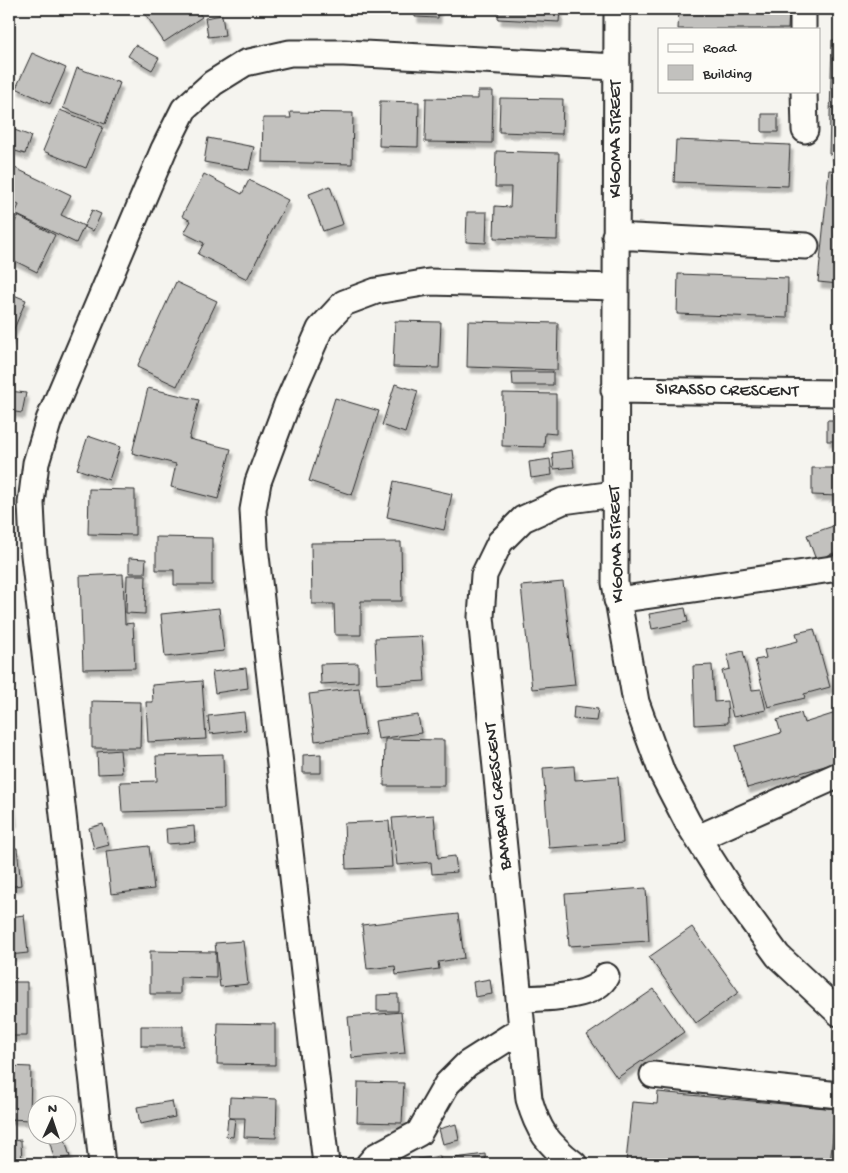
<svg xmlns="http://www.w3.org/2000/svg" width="848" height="1173" font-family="'Gochi Hand',sans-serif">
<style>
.building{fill:#c2c1be;stroke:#2b2b2b;filter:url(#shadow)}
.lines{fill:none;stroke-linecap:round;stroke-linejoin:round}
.minor-casing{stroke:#2b2b2b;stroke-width:29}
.minor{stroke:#fdfcf7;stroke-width:25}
.labels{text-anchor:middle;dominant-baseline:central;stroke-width:4;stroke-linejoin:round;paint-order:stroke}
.street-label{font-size:18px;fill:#2b2b2b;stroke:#fdfcf7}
</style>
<defs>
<filter id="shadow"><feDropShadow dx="3" dy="5.5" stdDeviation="1" flood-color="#0004"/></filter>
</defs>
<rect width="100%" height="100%" fill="#f5f4ef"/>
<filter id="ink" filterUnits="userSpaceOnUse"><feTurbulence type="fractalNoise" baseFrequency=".02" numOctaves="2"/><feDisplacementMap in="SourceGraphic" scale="10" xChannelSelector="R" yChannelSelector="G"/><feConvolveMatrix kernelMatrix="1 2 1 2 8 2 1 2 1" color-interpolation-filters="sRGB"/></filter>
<g filter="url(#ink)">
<path class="building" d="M 142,9 L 196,9 L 202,17 L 164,42 Z
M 415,9 L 438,9 L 438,18 L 415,17 Z
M 499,9 L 560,9 L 559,22 L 498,19 Z
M 679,9 L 789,10 L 788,29 L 678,29 Z
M 222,15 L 225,35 L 208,37 L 205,18 Z
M 832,40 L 839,40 L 839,155 L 829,154 Z
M 135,45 L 159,58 L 152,70 L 128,56 Z
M 32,53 L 66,68 L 50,104 L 16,88 Z
M 77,68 L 120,83 L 105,124 L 63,108 Z
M 478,91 L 493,91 L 492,143 L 425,142 L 426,98 L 478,99 Z
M 500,98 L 563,99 L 562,134 L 499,132 Z
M 380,101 L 419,102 L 418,147 L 379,146 Z
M 60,110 L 103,127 L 86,168 L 43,151 Z
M 290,112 L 353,113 L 352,164 L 262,162 L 263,118 L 291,118 Z
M 762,114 L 778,114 L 778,132 L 762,132 Z
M 9,128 L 31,136 L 25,154 L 9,149 Z
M 208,138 L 254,147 L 249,170 L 204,162 Z
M 676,140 L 790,145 L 788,186 L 674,182 Z
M 496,151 L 559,153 L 557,240 L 494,238 L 495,206 L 510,207 L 511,187 L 495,187 Z
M 13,167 L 71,195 L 61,215 L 84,226 L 76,243 L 15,214 L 19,205 L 9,200 L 9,177 Z
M 829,170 L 839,171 L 839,284 L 818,282 Z
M 204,174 L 242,194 L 249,180 L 288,200 L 247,279 L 198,254 L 204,243 L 184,233 L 191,221 L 182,216 Z
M 330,186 L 343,224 L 323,231 L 309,194 Z
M 92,210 L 101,214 L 93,231 L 84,227 Z
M 467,212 L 487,212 L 486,243 L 466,242 Z
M 18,216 L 55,235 L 37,272 L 9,258 L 9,233 Z
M 678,274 L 788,278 L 787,318 L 677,314 Z
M 176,282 L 217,301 L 177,386 L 137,367 Z
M 9,293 L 26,300 L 9,341 Z
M 395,321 L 441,322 L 439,368 L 393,367 Z
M 468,321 L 558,323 L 557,370 L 467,367 Z
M 512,372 L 553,372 L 553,385 L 513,385 Z
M 395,384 L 418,391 L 405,433 L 382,425 Z
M 148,388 L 199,400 L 189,439 L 231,449 L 218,499 L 171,487 L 176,464 L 132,453 Z
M 10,391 L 26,393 L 22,413 L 9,411 Z
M 503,393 L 556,394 L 556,434 L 545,433 L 544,447 L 502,446 Z
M 335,398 L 379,411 L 352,495 L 309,481 Z
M 827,420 L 839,420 L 839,441 L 827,441 Z
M 88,436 L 120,447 L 109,480 L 77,469 Z
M 572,450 L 574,467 L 554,469 L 552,453 Z
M 550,459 L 552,475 L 531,478 L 529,462 Z
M 812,468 L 838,468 L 838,496 L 812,495 Z
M 394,481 L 452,494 L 444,530 L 387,517 Z
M 89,489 L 135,490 L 135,535 L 88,534 Z
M 839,524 L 839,551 L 816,560 L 807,535 Z
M 156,537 L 212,538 L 212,585 L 174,585 L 174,570 L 156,570 Z
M 401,542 L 402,601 L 361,601 L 361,635 L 335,635 L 334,604 L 312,604 L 311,543 Z
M 129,558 L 146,559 L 145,573 L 129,573 Z
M 123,574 L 125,624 L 133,623 L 135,668 L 83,669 L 80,576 Z
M 127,575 L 146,575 L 145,614 L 126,613 Z
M 563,582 L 575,685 L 532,689 L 521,586 Z
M 219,608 L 224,651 L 165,657 L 161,614 Z
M 685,608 L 688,622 L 652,629 L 649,614 Z
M 814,629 L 830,687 L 804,694 L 805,698 L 768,707 L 755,660 L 766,658 L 764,650 L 798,641 L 796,633 Z
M 422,636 L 425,681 L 377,684 L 375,638 Z
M 743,651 L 752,690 L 761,689 L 766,710 L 733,717 L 722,671 L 730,669 L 727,655 Z
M 358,663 L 358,682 L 321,684 L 320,664 Z
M 712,665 L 714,702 L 727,701 L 728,723 L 695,725 L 693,666 Z
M 246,668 L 248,688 L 215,693 L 212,672 Z
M 202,681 L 206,739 L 148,742 L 146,702 L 153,702 L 152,685 Z
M 359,688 L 365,735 L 315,741 L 309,694 Z
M 92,701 L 141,702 L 140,748 L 92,748 Z
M 574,706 L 598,709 L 596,721 L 573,719 Z
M 244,712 L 246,730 L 210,734 L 208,716 Z
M 839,712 L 839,762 L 747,788 L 735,746 L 781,733 L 777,720 L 801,713 L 804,723 Z
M 418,715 L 421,733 L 378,739 L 375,721 Z
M 385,739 L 444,740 L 444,786 L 384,786 Z
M 120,750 L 122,773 L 98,774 L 97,752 Z
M 223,754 L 224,809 L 122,812 L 120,782 L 157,781 L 156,756 Z
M 321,754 L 321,773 L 303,773 L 303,755 Z
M 574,766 L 575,780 L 618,777 L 623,843 L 549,848 L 543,768 Z
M 9,773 L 14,821 L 9,821 Z
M 434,815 L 438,858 L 455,856 L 457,872 L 432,874 L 431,862 L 397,865 L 392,818 Z
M 389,821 L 392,867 L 346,869 L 344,823 Z
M 103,824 L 109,845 L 94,849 L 89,828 Z
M 194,826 L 195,842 L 167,844 L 166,829 Z
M 149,846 L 154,889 L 111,894 L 106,851 Z
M 9,848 L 17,848 L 21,885 L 9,887 Z
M 646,888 L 649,941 L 569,946 L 565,894 Z
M 458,914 L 464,958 L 438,962 L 439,969 L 396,975 L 395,966 L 367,969 L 362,925 Z
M 24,915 L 28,953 L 9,955 L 9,917 Z
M 692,927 L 739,992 L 696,1023 L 649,957 Z
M 243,941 L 248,984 L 220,987 L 215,943 Z
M 150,951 L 216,952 L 216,978 L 180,977 L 180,994 L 150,994 Z
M 490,979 L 492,994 L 475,997 L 473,982 Z
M 9,982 L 27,982 L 27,1036 L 9,1036 Z
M 654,989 L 684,1032 L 617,1078 L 587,1035 Z
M 398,994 L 398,1011 L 377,1011 L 377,995 Z
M 401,1012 L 405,1053 L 352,1058 L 348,1017 Z
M 218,1023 L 275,1024 L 275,1065 L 217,1064 Z
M 141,1026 L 183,1026 L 183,1046 L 141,1046 Z
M 9,1066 L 31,1067 L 30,1120 L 9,1119 Z
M 358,1082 L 404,1083 L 402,1123 L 357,1122 Z
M 658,1092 L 836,1109 L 830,1164 L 626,1162 L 632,1102 L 657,1104 Z
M 230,1097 L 277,1099 L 276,1138 L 244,1137 L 245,1118 L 229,1118 Z
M 172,1101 L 175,1117 L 140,1124 L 137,1107 Z
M 228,1118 L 235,1119 L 233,1137 L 226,1136 Z
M 456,1124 L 459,1140 L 443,1144 L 439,1129 Z
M 64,1136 L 70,1157 L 55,1161 L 49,1140 Z
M 838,1137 L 839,1164 L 835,1164 Z
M 21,1140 L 22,1164 L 9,1164 L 9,1141 Z
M 485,1154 L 486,1164 L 456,1164 L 455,1158 Z
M 440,1156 L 441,1164 L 419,1164 L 418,1159 Z
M 360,1158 L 360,1164 L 345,1164 L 345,1159 Z
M 417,1161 L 418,1164 L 390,1164 Z"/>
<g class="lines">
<defs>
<path id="minor" d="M 617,9 L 615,583 L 636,702 L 662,773 L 688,823 L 735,897 L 778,956 L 839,1013
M 803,9 L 803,29
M 804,91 L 805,130
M 615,236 L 806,246
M 614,390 L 839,393
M 617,600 L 839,568
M 698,838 L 839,775
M 519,999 C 542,998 595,999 606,976
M 653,1075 L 839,1095
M 102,1164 L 33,546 L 31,503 L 36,463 L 49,420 L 164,149 L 184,109 L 213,83 L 245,63 L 290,53 L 344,53 L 616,67
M 326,1164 L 255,547 L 253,510 L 258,482 L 287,404 L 320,329 L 344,303 L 376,291 L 429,282 L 615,287
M 369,1164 L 376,1156 L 419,1133 L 447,1084 L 467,1064 L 522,1029
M 574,1164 C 548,1144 538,1131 529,1099 L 481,617 L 484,575 L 500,542 L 523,519 L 563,501 L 614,494"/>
</defs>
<use href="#minor" class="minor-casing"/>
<use href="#minor" class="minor"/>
</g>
</g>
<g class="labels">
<g class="street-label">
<text transform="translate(616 139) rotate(-90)">KIGOMA STREET</text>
<text transform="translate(727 391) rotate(1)">SIRASSO CRESCENT</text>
<text transform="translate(617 544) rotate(-92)">KIGOMA STREET</text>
<text transform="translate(499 796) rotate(-96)">BAMBARI CRESCENT</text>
</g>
</g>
<rect width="848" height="1173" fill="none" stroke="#fdfcf7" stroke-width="30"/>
<rect x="15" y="15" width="818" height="1143" fill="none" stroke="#2b2b2b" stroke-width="2" filter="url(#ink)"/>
<rect x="658" y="28" width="162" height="65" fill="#fdfcf7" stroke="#a9a8a5"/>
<rect x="668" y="44" width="25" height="8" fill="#fdfcf7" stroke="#a9a8a5"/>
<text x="703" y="52" font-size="15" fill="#2b2b2b">Road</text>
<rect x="668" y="65" width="25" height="15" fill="#c2c1be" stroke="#a9a8a5"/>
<text x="703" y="78" font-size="15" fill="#2b2b2b">Building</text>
<g transform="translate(52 1120) rotate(3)"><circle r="24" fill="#fdfcf7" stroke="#a9a8a5"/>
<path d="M0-4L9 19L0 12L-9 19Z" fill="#2b2b2b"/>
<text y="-8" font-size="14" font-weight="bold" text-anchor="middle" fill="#2b2b2b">N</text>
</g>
</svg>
